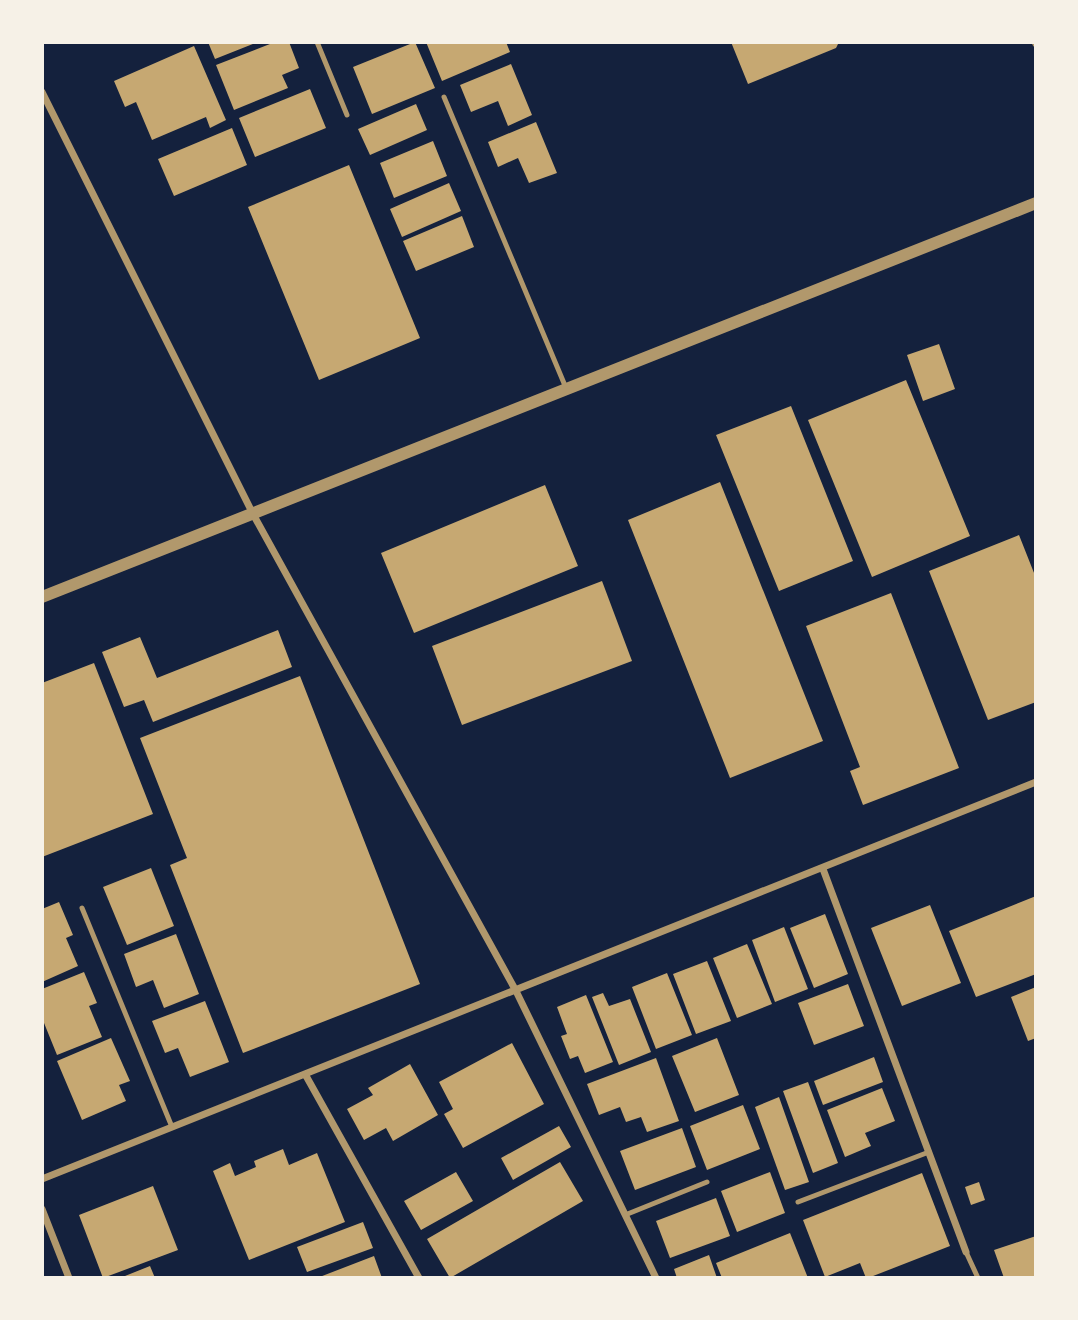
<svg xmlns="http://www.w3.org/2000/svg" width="1078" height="1320" font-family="Jost,sans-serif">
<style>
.building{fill:#c6a872}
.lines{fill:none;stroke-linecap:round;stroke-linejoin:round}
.service{stroke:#b1986c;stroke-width:5}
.minor{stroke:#b1986c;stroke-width:7}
.tertiary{stroke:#b1986c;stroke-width:12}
</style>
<rect width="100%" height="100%" fill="#14213d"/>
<path class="building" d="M 208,42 L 258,42 L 215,59 Z
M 275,42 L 289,42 L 299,68 L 282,75 L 288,88 L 234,110 L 216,65 Z
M 415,42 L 435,88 L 372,114 L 353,67 Z
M 426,42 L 506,42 L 510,52 L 442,81 Z
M 731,42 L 839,42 L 836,48 L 748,84 Z
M 194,46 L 226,120 L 210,128 L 206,117 L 152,140 L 136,102 L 125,107 L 114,81 Z
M 511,64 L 532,115 L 508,126 L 498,101 L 471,112 L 460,85 Z
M 310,89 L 326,128 L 255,157 L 239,118 Z
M 416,104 L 427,130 L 370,155 L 358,129 Z
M 536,122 L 557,173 L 529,183 L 518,158 L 498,167 L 488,142 Z
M 232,128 L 247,165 L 174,196 L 158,159 Z
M 433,141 L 447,176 L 394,198 L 380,163 Z
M 349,165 L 420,338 L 319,380 L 248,207 Z
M 449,183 L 461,211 L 402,237 L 390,209 Z
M 462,216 L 474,247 L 416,271 L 403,241 Z
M 939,344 L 955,389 L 923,401 L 907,355 Z
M 906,380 L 970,536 L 872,577 L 808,420 Z
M 791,406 L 853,561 L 779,591 L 716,435 Z
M 720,482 L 823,741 L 730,778 L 628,520 Z
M 545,485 L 578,566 L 414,633 L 381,553 Z
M 1019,535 L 1036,578 L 1036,702 L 988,720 L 929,571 Z
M 602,581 L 632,661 L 462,725 L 432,646 Z
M 891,593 L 959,768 L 863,805 L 850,771 L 860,767 L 806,626 Z
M 278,630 L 292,667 L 153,722 L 144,700 L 124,707 L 102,652 L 140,637 L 157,678 Z
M 94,663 L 153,814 L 42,857 L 42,683 Z
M 300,676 L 420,984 L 243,1053 L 170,865 L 187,858 L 140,738 Z
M 151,868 L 174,926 L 127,945 L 103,887 Z
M 1036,896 L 1036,974 L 976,997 L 949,931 Z
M 59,902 L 73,935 L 66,938 L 78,966 L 42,982 L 42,909 Z
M 930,905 L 961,983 L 902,1006 L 871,928 Z
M 825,914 L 848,974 L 814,988 L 790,928 Z
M 784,927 L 808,989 L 775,1002 L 752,940 Z
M 176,934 L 199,994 L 164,1008 L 153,980 L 136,987 L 124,954 Z
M 747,944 L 772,1004 L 737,1018 L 713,958 Z
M 707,961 L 731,1021 L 696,1034 L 673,974 Z
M 84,972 L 97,1003 L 89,1006 L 102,1037 L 57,1055 L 42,1018 L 42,989 Z
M 667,973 L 692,1035 L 656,1049 L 632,987 Z
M 848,984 L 864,1026 L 814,1045 L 798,1003 Z
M 1036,987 L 1036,1038 L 1028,1041 L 1011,997 Z
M 603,993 L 609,1006 L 630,999 L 651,1052 L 619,1065 L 592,997 Z
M 586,995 L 613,1062 L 585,1073 L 578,1056 L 570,1059 L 561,1036 L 567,1034 L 557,1007 Z
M 205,1001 L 229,1062 L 190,1077 L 178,1048 L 165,1053 L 152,1021 Z
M 111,1038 L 130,1081 L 119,1085 L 126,1101 L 82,1120 L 57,1061 Z
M 717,1038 L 739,1095 L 695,1112 L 672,1056 Z
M 512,1043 L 544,1104 L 463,1148 L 444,1114 L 453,1109 L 439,1082 Z
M 874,1057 L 883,1082 L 823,1105 L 814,1081 Z
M 656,1058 L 679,1121 L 647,1132 L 641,1117 L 626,1122 L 620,1107 L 599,1115 L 587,1084 Z
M 410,1064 L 438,1115 L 393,1141 L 386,1128 L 364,1140 L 347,1109 L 373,1095 L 368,1088 Z
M 808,1082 L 838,1163 L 813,1173 L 783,1091 Z
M 882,1088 L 895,1121 L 865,1133 L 871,1146 L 845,1157 L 827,1110 Z
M 779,1097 L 809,1182 L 785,1190 L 755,1107 Z
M 743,1105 L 760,1149 L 707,1170 L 690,1126 Z
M 559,1126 L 571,1147 L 513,1180 L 501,1158 Z
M 682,1128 L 696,1167 L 635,1190 L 620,1151 Z
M 283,1149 L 289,1165 L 317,1153 L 345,1222 L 249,1260 L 213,1171 L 230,1163 L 235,1176 L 256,1167 L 254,1161 Z
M 560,1162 L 583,1201 L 450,1278 L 427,1239 Z
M 456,1172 L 473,1201 L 421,1230 L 404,1201 Z
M 770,1172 L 785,1213 L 737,1232 L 721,1191 Z
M 922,1173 L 950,1246 L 868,1278 L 866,1278 L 860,1263 L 825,1277 L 803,1220 Z
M 979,1182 L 985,1200 L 971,1205 L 965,1187 Z
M 153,1186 L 178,1250 L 103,1278 L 79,1215 Z
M 716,1198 L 730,1236 L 670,1258 L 656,1221 Z
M 363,1222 L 373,1248 L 307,1272 L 297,1247 Z
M 790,1233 L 808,1278 L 722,1278 L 716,1263 Z
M 1036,1236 L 1036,1278 L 1004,1278 L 994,1250 Z
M 709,1255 L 717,1278 L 677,1278 L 674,1269 Z
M 374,1256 L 382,1278 L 317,1278 Z
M 150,1266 L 155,1278 L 120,1278 Z"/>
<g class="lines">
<path class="service" d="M 317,42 L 347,115
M 444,97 L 566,388
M 82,908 L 172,1127
M 798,1202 L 929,1152
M 625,1215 L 707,1182
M 966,1252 L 978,1278"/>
<path class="minor" d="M 1035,42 L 1036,44
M 42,92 L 253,514 L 516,991 L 656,1278
M 823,869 L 966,1252
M 305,1074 L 419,1278
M 42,1179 L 1036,782
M 42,1209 L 69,1278"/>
<path class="tertiary" d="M 42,597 L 1036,203"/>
</g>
<rect width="1078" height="1320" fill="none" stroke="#f6f1e7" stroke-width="88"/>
</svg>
